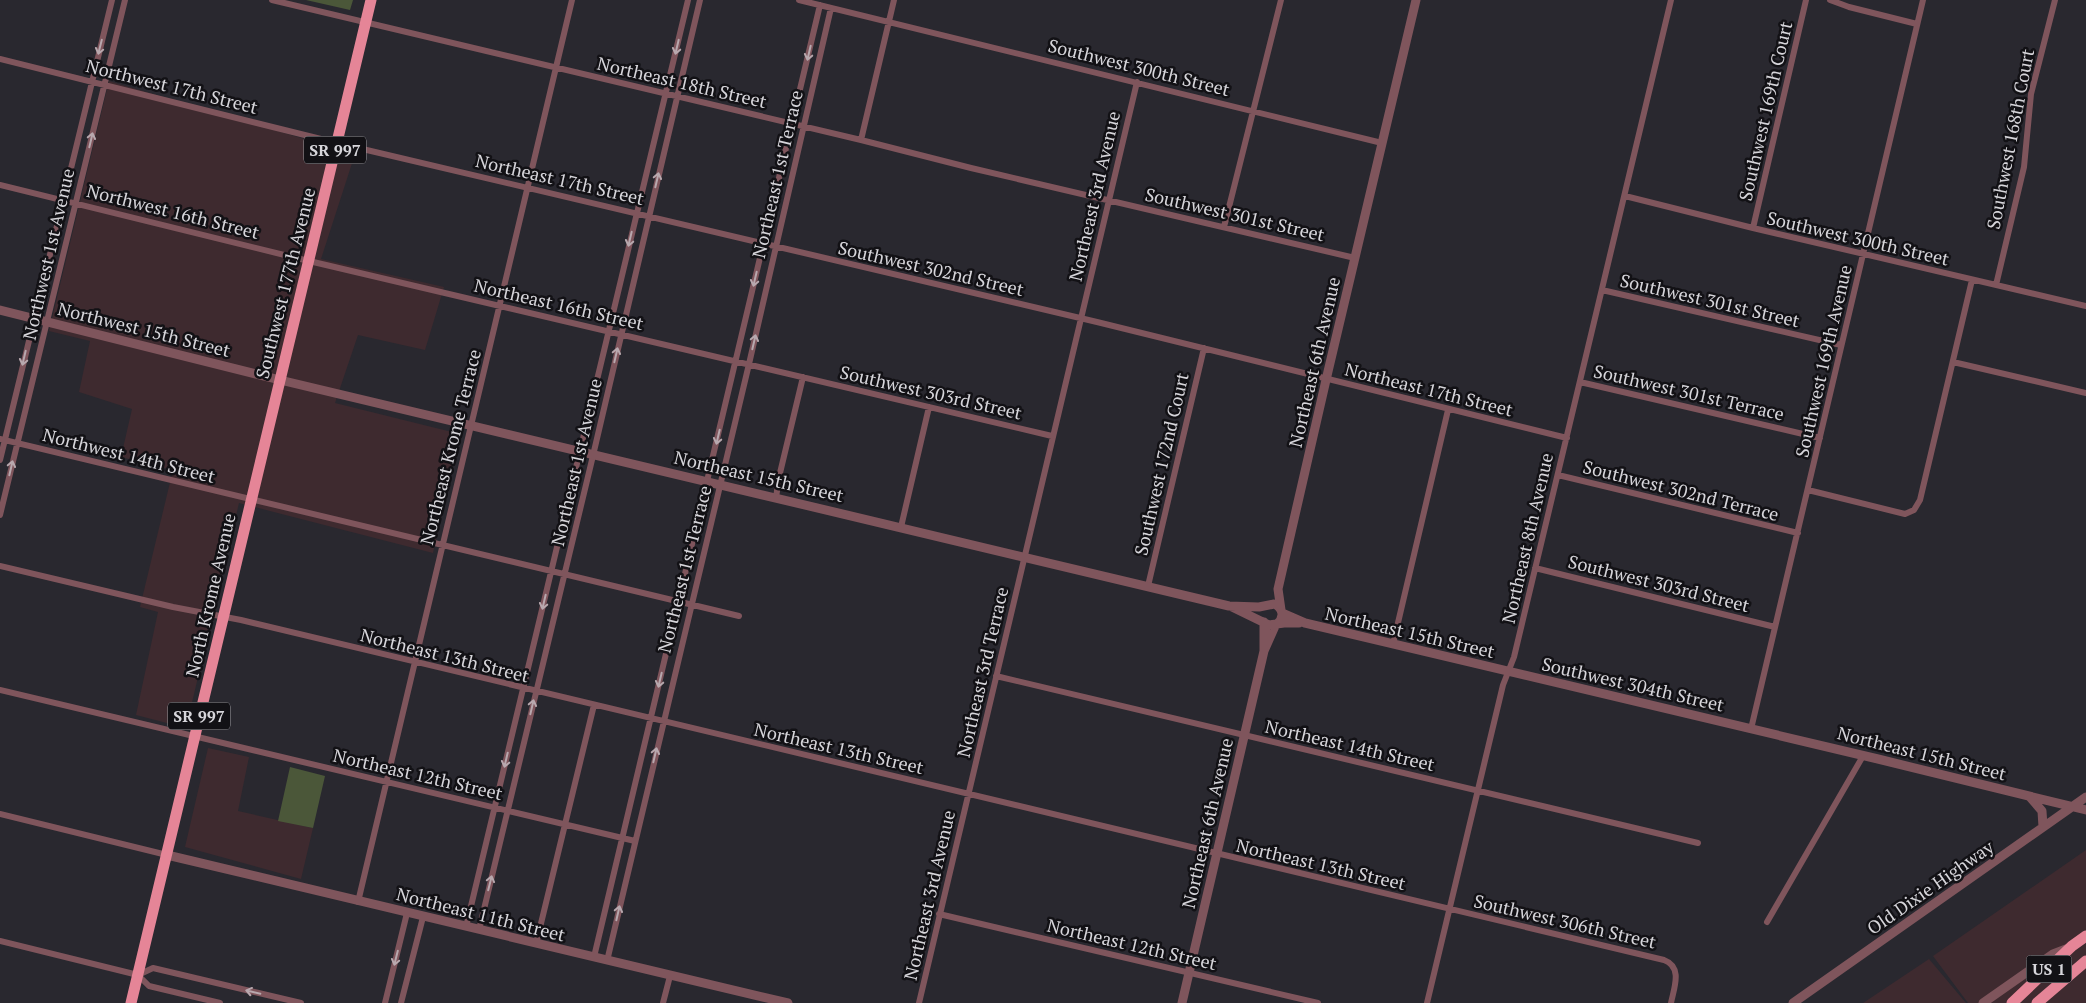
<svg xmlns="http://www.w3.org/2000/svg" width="2086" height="1003" font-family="'PT Serif',serif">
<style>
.commercial{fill:#3e2a2f}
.green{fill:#4b5739}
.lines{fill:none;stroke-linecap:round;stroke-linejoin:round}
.minor{stroke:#7f555c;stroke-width:6}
.tertiary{stroke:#7f555c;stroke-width:9}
.trunk{stroke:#e58597;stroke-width:11}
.oneway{stroke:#b8a8ae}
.labels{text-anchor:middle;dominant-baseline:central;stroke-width:5;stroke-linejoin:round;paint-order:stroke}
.shield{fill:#121115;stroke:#9b9a9f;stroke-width:1}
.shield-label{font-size:16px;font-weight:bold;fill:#d6d5da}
.street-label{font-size:18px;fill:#d6d5da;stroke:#121115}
</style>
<rect width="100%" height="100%" fill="#29282f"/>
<path class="commercial" d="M 109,81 L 355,154 L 321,259 L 444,287 L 425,350 L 358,335 L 335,403 L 460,434 L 433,553 L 239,503 L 186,728 L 136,715 L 158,612 L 140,607 L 173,470 L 121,457 L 132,409 L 79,392 L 90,341 L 49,331 Z
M 208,748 L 249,757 L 238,811 L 313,828 L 301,879 L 185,847 Z
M 2086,850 L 2086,1003 L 1968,1003 L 1933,956 Z
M 1929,959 L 1966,1003 L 1863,1003 Z"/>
<path class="green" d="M 306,0 L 353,0 L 350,10 Z
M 290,767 L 325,776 L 313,828 L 278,821 Z"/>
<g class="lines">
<path class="minor" d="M 272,0 L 861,140 L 971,168 L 1355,258
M 799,0 L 1382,143
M 1830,0 L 1849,7 L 1917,24
M 0,59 L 337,143 L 1097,322 L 1567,438
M 861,140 L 894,0
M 0,185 L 309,261 L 1052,436
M 1625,196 L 1753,228 L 2086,306
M 1224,227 L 1281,0
M 1753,228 L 1806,0
M 1996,285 L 2024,167 L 2031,94 L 2055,0
M 1602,290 L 1841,345
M 1953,362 L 2086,393
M 1580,382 L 1820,438
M 0,439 L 739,616
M 0,460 L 112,0
M 1558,475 L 1798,533
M 1808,490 L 1905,514 L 1914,510 L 1920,500 L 1972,280
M 776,497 L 780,473 L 803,377
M 0,515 L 125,0
M 901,527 L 929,407
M 0,566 L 173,607 L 241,620 L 1664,960 C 1683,967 1674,988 1671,1003
M 1535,568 L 1775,627
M 1148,586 L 1204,348
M 1393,644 L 1448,410
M 996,676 L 1698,843
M 0,690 L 635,841
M 1751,729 L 1923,0
M 0,814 L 167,855
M 358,902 L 572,0
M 939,914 L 1318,1003
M 1767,922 L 1863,756
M 466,927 L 688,0
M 479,930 L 591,464 L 700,0
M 0,941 L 138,975
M 536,944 L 594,705
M 594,957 L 820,5
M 607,961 L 749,364 L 831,8
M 138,975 L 153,968 L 301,1003
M 138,975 L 149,986 L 220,1003
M 385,1003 L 407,913
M 401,1003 L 423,917
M 663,1003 L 670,976
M 919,1003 L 1137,82
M 1427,1003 L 1503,685 L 1514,657 L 1671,0"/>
<path class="tertiary" d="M 0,310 L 280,380 L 1229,606 L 1259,607 L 1274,604 C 1283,608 1285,617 1277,624
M 1232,607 L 1269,625 L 1284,623 L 1299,623
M 1281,610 L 1278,589 L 1326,380 L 1416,0
M 1282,613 L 1305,623 L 1878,759 L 2086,810
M 1264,651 L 1276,624
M 2030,797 L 2042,811 L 2043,827
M 167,855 L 788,1003
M 1182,1003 L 1264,651 L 1264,622
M 1793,1003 L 2086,797
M 1983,1003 L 2053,954 L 2066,949"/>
<path class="trunk" d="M 131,1003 L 371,0
M 2012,1003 L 2072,946 L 2086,936
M 2037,1003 L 2086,961"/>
</g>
<defs><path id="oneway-shaft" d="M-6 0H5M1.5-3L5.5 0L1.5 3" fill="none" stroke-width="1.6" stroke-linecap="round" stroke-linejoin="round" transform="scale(1.25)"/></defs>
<g class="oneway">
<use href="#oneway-shaft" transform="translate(100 47) rotate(104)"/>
<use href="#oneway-shaft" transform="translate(677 47) rotate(103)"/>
<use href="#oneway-shaft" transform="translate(809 53) rotate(103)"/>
<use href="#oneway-shaft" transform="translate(91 140) rotate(-77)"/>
<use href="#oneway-shaft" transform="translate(657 180) rotate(-77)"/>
<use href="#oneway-shaft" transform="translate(630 239) rotate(103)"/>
<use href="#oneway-shaft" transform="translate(755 279) rotate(103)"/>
<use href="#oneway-shaft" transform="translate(754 342) rotate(-77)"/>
<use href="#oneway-shaft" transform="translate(616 355) rotate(-77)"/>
<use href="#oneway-shaft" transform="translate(24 358) rotate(103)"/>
<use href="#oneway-shaft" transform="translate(718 437) rotate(103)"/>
<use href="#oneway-shaft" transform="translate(11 468) rotate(-77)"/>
<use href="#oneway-shaft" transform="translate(544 602) rotate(103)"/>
<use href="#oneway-shaft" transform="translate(660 680) rotate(103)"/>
<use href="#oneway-shaft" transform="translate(532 707) rotate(-77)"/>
<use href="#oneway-shaft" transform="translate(655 755) rotate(-77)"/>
<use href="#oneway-shaft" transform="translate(506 760) rotate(103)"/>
<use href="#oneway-shaft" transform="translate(490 883) rotate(-76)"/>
<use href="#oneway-shaft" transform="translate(618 913) rotate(-77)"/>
<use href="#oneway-shaft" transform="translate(396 958) rotate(104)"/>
<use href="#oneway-shaft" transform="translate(253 992) rotate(-167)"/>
</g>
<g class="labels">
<g class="shield">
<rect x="304" y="136.5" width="62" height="27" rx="4"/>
<rect x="168" y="702.5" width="62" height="27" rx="4"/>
<rect x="2026.5" y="955.5" width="45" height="27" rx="4"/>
</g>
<g class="shield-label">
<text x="335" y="150">SR 997</text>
<text x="199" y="716">SR 997</text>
<text x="2049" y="969">US 1</text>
</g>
<g class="street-label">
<text transform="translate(1139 67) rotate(14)">Southwest 300th Street</text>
<text transform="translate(682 82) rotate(13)">Northeast 18th Street</text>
<text transform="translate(172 86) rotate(14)">Northwest 17th Street</text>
<text transform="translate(1765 111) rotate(-77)">Southwest 169th Court</text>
<text transform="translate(2010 139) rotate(-79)">Southwest 168th Court</text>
<text transform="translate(777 174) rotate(-77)">Northeast 1st Terrace</text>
<text transform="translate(560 179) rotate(13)">Northeast 17th Street</text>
<text transform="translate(1094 196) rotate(-77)">Northeast 3rd Avenue</text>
<text transform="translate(173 211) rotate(14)">Northwest 16th Street</text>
<text transform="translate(1235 214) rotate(13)">Southwest 301st Street</text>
<text transform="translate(1858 238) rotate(13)">Southwest 300th Street</text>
<text transform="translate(48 254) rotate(-77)">Northwest 1st Avenue</text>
<text transform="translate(931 268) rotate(13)">Southwest 302nd Street</text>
<text transform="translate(285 283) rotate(-76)">Southwest 177th Avenue</text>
<text transform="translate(1710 300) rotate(13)">Southwest 301st Street</text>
<text transform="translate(559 304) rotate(13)">Northeast 16th Street</text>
<text transform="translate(144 329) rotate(14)">Northwest 15th Street</text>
<text transform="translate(1823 361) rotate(-77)">Southwest 169th Avenue</text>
<text transform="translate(1314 362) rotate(-77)">Northeast 6th Avenue</text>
<text transform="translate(1429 389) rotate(14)">Northeast 17th Street</text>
<text transform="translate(931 392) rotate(13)">Southwest 303rd Street</text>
<text transform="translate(1689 392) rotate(13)">Southwest 301st Terrace</text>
<text transform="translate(450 447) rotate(-76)">Northeast Krome Terrace</text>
<text transform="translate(129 455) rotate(14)">Northwest 14th Street</text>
<text transform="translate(576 462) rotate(-77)">Northeast 1st Avenue</text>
<text transform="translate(1161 464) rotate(-77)">Southwest 172nd Court</text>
<text transform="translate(759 476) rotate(13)">Northeast 15th Street</text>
<text transform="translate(1681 490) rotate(14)">Southwest 302nd Terrace</text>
<text transform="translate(1527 538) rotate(-77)">Northeast 8th Avenue</text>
<text transform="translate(684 569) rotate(-76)">Northeast 1st Terrace</text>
<text transform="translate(1659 583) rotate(14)">Southwest 303rd Street</text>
<text transform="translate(210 595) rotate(-77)">North Krome Avenue</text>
<text transform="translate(1410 632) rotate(13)">Northeast 15th Street</text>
<text transform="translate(445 655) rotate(14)">Northeast 13th Street</text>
<text transform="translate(982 672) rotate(-77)">Northeast 3rd Terrace</text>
<text transform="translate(1633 684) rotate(13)">Southwest 304th Street</text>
<text transform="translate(1350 745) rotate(13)">Northeast 14th Street</text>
<text transform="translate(839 748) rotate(13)">Northeast 13th Street</text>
<text transform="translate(1922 753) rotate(14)">Northeast 15th Street</text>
<text transform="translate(418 774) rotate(13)">Northeast 12th Street</text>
<text transform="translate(1207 823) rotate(-77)">Northeast 6th Avenue</text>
<text transform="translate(1321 864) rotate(13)">Northeast 13th Street</text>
<text transform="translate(1930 887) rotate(-35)">Old Dixie Highway</text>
<text transform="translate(929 895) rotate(-77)">Northeast 3rd Avenue</text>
<text transform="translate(481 914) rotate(14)">Northeast 11th Street</text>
<text transform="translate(1565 921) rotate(13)">Southwest 306th Street</text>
<text transform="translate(1132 944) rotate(13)">Northeast 12th Street</text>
</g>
</g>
</svg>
